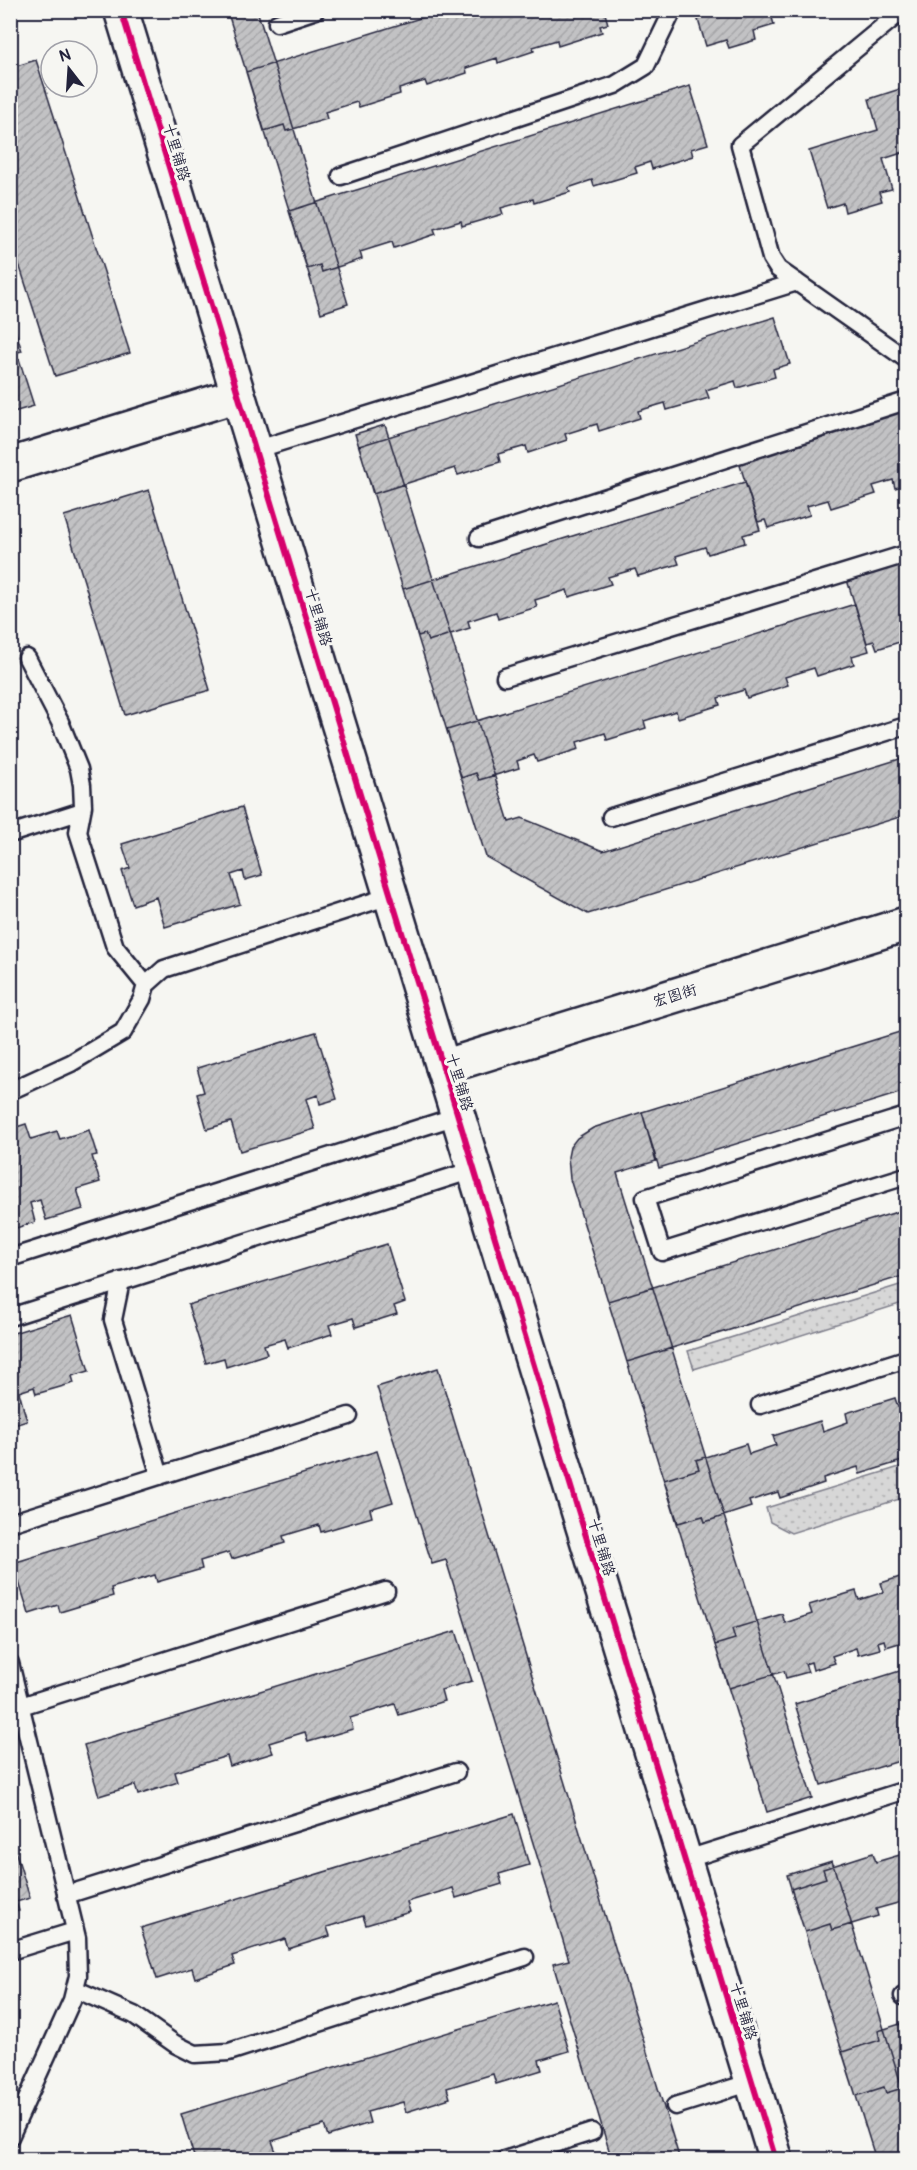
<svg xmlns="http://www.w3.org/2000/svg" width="917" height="2170" font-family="Pangolin,'LXGW WenKai TC',sans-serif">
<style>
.grass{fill:url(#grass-dots);stroke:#7c7c89;stroke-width:1.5}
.building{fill:url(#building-hatch);stroke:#22223b;stroke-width:1.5}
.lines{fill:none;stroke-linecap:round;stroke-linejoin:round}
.service-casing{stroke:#22223b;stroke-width:21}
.minor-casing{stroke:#22223b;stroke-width:38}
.tertiary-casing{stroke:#22223b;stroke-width:38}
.service{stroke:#f6f6f2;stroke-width:16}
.minor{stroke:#f6f6f2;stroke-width:33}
.tertiary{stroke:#f6f6f2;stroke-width:33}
.cycleway-casing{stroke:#f6f6f2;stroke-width:10}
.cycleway{stroke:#d6006c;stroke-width:6}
.labels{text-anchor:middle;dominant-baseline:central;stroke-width:6;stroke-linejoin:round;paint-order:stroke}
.street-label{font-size:15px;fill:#22223b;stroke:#f6f6f2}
</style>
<defs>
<pattern id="grass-dots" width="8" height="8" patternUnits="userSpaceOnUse" patternTransform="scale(1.5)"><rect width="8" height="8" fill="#d7d7d7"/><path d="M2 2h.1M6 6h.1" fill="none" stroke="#b8b8b9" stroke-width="1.8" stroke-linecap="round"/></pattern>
<pattern id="building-hatch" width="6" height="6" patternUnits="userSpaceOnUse" patternTransform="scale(1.5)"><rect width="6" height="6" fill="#c2c2c4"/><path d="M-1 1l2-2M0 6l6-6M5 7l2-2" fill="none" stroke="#a6a6a9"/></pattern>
</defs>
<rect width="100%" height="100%" fill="#f6f6f2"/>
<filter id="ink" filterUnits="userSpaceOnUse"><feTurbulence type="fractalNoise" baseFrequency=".0167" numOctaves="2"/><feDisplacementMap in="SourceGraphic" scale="12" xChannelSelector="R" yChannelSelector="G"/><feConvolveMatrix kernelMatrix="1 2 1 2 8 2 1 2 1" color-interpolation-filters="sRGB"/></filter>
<g filter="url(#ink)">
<path class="grass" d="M 906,1283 L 906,1302 L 694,1369 L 688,1351 Z
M 906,1465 L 906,1497 L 791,1533 L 770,1522 L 766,1508 Z"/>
<path class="building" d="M 227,10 L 257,10 L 348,304 L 321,313 Z
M 446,10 L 604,10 L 608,24 L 600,26 L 602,32 L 558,46 L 557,40 L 533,47 L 534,51 L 498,63 L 497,58 L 466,68 L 467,73 L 427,86 L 425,81 L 399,89 L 400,94 L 359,107 L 357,102 L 325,112 L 327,119 L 286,131 L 284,125 L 264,131 L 246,72 Z
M 695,10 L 770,10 L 774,25 L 754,31 L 756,40 L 729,48 L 726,40 L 706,46 Z
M 36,60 L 130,353 L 55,376 L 10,236 L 10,68 Z
M 690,86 L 708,144 L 691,149 L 693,156 L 652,169 L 650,162 L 635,167 L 637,173 L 594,186 L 592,180 L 568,188 L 570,192 L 534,203 L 533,199 L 501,208 L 503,214 L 462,226 L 461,221 L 434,229 L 436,234 L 394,248 L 392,242 L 360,252 L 362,259 L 322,272 L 320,265 L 307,269 L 289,211 Z
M 906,87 L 906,157 L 905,152 L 883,159 L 892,189 L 879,192 L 882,201 L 845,212 L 843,203 L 827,208 L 809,151 L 878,130 L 869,99 Z
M 10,314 L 22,351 L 10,354 Z
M 775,317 L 790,364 L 773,369 L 775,377 L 737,388 L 735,381 L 706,390 L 709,398 L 667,410 L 665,403 L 638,411 L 640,418 L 599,431 L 597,424 L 565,434 L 567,440 L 528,453 L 526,446 L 498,454 L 500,462 L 458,475 L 455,468 L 373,494 L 359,446 Z
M 10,354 L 13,361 L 19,359 L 34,406 L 10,413 Z
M 906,406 L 906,485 L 895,488 L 893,480 L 873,486 L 876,494 L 831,508 L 828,500 L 807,506 L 810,515 L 768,528 L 765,520 L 758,522 L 738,459 Z
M 385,425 L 509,822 L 522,818 L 603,851 L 906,757 L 906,815 L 588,914 L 486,857 L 355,434 Z
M 745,482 L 760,530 L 743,535 L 745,543 L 708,554 L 705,547 L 676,556 L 679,564 L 638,576 L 635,569 L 608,577 L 611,584 L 569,597 L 567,590 L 535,600 L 537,607 L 498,619 L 496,612 L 468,621 L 470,628 L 428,641 L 425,634 L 418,636 L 403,589 Z
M 149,490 L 210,690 L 125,715 L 64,516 Z
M 906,562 L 906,640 L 877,649 L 874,641 L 867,643 L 847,580 Z
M 855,604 L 869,651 L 852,656 L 854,664 L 817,676 L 814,668 L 785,677 L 788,685 L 747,698 L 744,690 L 718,698 L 720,705 L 678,718 L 676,711 L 644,721 L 646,728 L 607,740 L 605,733 L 577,742 L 579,749 L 537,762 L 534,755 L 517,761 L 519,768 L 479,780 L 476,773 L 461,778 L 447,730 Z
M 242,807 L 262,875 L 245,880 L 243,871 L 231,875 L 240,904 L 165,927 L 156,897 L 133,905 L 122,871 L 130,868 L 122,844 Z
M 906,1030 L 906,1091 L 659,1168 L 642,1112 Z
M 316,1032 L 337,1099 L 320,1104 L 318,1095 L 306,1099 L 315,1129 L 240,1151 L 231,1122 L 207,1129 L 197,1094 L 204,1092 L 197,1068 Z
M 642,1112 L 656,1161 L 617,1173 L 812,1798 L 767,1812 L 570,1179 L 568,1157 L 570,1147 L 577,1138 L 593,1128 Z
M 26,1124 L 31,1139 L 57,1131 L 60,1139 L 89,1130 L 97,1155 L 92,1156 L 100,1182 L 77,1189 L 83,1209 L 46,1220 L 40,1200 L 30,1203 L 35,1222 L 10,1230 L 10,1129 Z
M 900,1211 L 906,1233 L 906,1275 L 627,1362 L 608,1301 Z
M 387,1244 L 405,1302 L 394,1306 L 397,1314 L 356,1327 L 353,1318 L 329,1325 L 332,1334 L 288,1348 L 285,1339 L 264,1345 L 267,1354 L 226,1367 L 224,1358 L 206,1363 L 188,1305 Z
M 72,1315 L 89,1371 L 72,1376 L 74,1383 L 36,1394 L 34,1387 L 19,1392 L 27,1421 L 14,1425 L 16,1430 L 10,1432 L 10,1334 Z
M 438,1368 L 680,2160 L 612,2160 L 553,1964 L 569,1960 L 446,1560 L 432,1564 L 377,1387 Z
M 895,1398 L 898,1407 L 906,1405 L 906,1452 L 902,1453 L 905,1460 L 860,1474 L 858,1467 L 823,1478 L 824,1483 L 780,1498 L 778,1492 L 749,1501 L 751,1507 L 705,1522 L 703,1516 L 678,1523 L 664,1480 L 699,1469 L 696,1460 L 746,1444 L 749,1454 L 776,1445 L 773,1436 L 820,1421 L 823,1431 L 848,1422 L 846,1413 Z
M 377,1451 L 393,1502 L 370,1509 L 372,1517 L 321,1532 L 319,1525 L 283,1536 L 285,1543 L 232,1559 L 229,1552 L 200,1561 L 202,1569 L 157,1582 L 155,1575 L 111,1588 L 113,1596 L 60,1612 L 58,1605 L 29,1614 L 13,1563 Z
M 906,1575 L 906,1641 L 886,1647 L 884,1640 L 878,1642 L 880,1649 L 858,1655 L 856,1648 L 832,1656 L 835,1663 L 813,1670 L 811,1662 L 805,1664 L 808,1672 L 786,1678 L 784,1671 L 729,1688 L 715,1645 L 735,1639 L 732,1629 L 782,1614 L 785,1623 L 812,1614 L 809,1605 L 856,1591 L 859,1600 L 884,1592 L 881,1583 Z
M 456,1631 L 472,1681 L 441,1690 L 444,1701 L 399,1715 L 395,1704 L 350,1718 L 353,1729 L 308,1742 L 305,1732 L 269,1743 L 273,1753 L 230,1766 L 227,1756 L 175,1772 L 178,1782 L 138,1795 L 135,1785 L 99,1796 L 84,1745 Z
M 906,1669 L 906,1759 L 821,1785 L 795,1704 Z
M 514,1814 L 529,1865 L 499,1874 L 502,1884 L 456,1898 L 453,1888 L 407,1902 L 410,1912 L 366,1925 L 363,1916 L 327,1927 L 330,1936 L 288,1949 L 285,1939 L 232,1956 L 235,1965 L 195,1978 L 192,1968 L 157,1979 L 141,1928 Z
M 10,1840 L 12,1840 L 30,1898 L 16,1902 L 19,1911 L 10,1913 Z
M 906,1842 L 906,1906 L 905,1901 L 876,1909 L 878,1916 L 832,1930 L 830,1924 L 805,1932 L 791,1889 L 826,1878 L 823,1869 L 873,1853 L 876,1862 L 903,1854 L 900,1844 Z
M 832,1861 L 906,2100 L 906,2160 L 876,2160 L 787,1875 Z
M 554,2000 L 569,2051 L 539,2060 L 542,2070 L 496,2084 L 493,2074 L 447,2088 L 450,2098 L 406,2112 L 403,2102 L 367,2112 L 370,2123 L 328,2136 L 324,2125 L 272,2141 L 276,2152 L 251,2160 L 234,2160 L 232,2154 L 213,2160 L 195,2160 L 181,2114 Z
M 906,2022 L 906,2087 L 886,2093 L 884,2087 L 856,2096 L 842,2052 L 880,2040 L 878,2031 Z"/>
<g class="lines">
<defs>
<path id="service" d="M 903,10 L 740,145 L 771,258 L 778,269 L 906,359
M 277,23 L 316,10
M 341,176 L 615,85 L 646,66 L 673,10
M 255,450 L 797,282
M 479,538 L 906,401
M 27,658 L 60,722 L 79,769 L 82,785 L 83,806 L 78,832 L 115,947 L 146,985
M 505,677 L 906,554
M 611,817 L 906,726
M 10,834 L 82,811
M 10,1091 L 71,1063 L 123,1032 L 142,999 L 146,985 L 164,969 L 390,896
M 906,1116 L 645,1198 L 662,1252 L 906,1176
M 10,1258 L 457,1116
M 121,1281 L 113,1320 L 160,1476
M 10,1317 L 473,1170
M 760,1405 L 906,1359
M 10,1523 L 349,1416
M 10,1663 L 77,1938 L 78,1976 L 72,2000 L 10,2137
M 21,1706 L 386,1591
M 684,1860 L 906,1790
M 66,1895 L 456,1772
M 10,1951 L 75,1931
M 75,1989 L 134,2015 L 175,2044 L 195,2054 L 229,2052 L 525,1957
M 903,1996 L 906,1995
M 675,2106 L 752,2082
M 504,2160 L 592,2132"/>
<path id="minor" d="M 10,465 L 238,395
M 443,1067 L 906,924"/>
<path id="tertiary" d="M 121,10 L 776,2160"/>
</defs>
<use href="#service" class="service-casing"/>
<use href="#minor" class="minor-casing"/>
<use href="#tertiary" class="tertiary-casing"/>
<use href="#service" class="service"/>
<use href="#minor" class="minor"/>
<use href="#tertiary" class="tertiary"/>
<defs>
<path id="cycleway" d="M 121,10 L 776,2160"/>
</defs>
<use href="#cycleway" class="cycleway-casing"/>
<use href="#cycleway" class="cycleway"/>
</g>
</g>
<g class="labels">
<g class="street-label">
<text transform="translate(176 152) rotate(73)">十里铺路</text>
<text transform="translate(318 617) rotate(73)">十里铺路</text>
<text transform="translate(675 996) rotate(-17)">宏图街</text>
<text transform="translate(459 1082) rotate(73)">十里铺路</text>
<text transform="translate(601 1547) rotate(73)">十里铺路</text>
<text transform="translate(743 2011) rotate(73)">十里铺路</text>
</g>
</g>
<rect width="917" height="2170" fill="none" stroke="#f6f6f2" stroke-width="36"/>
<rect x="18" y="18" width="881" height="2134" fill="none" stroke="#22223b" stroke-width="2" filter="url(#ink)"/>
<g transform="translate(69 69) rotate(343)"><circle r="28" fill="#f6f6f2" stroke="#a1a1a9" stroke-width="1.5"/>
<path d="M0-4.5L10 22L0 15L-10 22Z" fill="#22223b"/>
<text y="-9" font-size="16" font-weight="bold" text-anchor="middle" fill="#22223b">N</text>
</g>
</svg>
